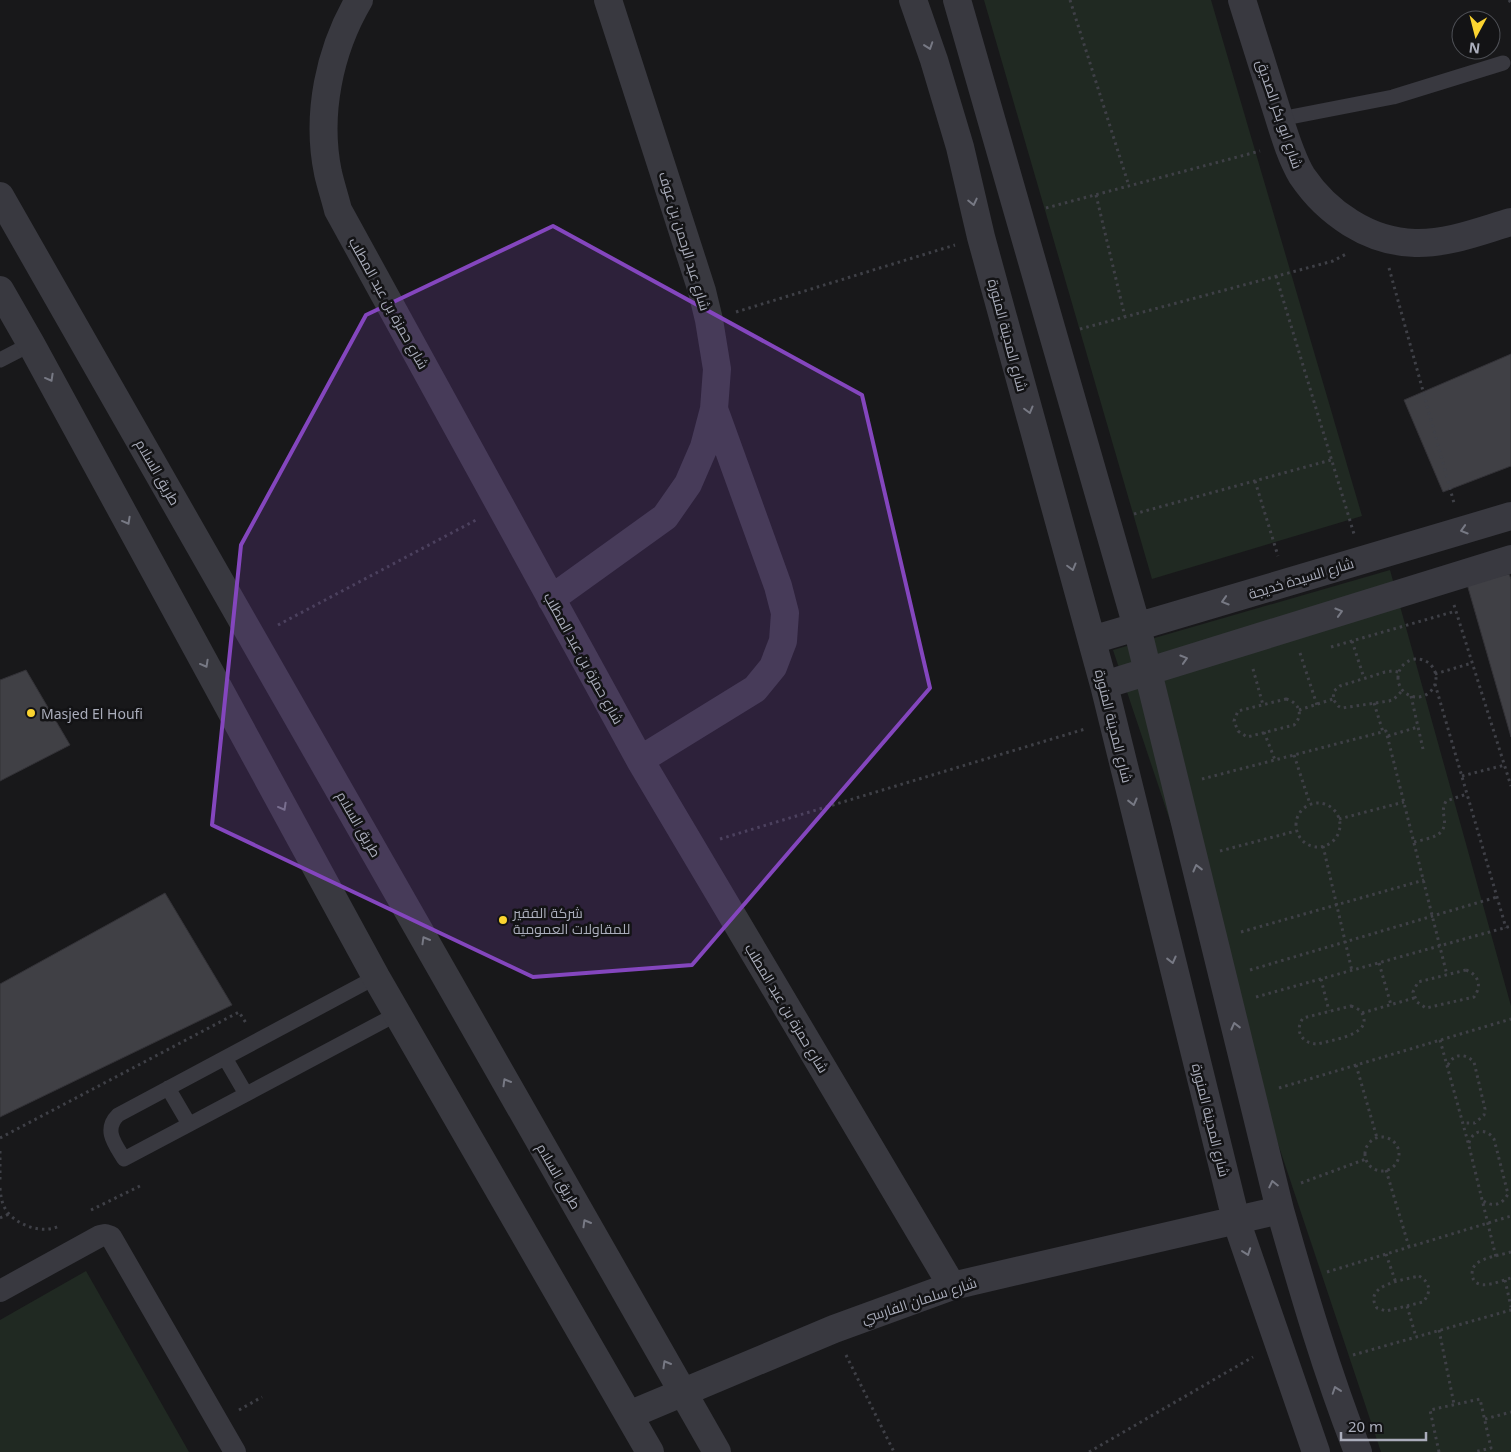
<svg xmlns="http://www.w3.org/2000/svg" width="1511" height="1452" font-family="'Noto Sans',Cairo,sans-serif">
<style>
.green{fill:#202922}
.building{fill:#404045;stroke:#333237}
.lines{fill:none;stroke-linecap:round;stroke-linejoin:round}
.path{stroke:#3f4047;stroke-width:3;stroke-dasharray:2.5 4;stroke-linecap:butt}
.service{stroke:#393940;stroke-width:15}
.pedestrian{stroke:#393940;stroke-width:22}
.minor{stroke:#393940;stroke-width:28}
.oneway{stroke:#777984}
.marked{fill:#8446be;fill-opacity:0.2;stroke:#8446be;stroke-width:4;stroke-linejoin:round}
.poi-dot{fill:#fbd430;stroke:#131315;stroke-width:2}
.labels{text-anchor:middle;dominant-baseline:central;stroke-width:5;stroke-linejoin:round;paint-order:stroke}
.street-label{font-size:14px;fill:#aaadbb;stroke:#131315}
.poi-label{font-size:14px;fill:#aaadbb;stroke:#131315;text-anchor:start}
</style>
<rect width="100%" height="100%" fill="#18181a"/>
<path class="green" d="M 984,0 L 1211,0 L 1362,516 L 1152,579 Z
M 1390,570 L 1511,1006 L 1511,1452 L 1381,1452 L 1113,650 Z
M 86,1271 L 189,1452 L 0,1452 L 0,1320 Z"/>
<path class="building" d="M 1511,354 L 1511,466 L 1443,492 L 1404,400 Z
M 1509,574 L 1511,579 L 1511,737 L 1467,584 Z
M 26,670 L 70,745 L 0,781 L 0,680 Z
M 165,893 L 232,1005 L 0,1117 L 0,984 Z"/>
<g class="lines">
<path class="path" d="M 1070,0 L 1129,186
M 1509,0 L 1511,3
M 1096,195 L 1125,317
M 1046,208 L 1260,151
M 1389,268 L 1454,503
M 1276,276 L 1354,534
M 736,312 L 955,245
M 1080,329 L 1333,261 L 1348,253
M 1255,481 L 1278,556
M 1134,514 L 1331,460
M 1454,605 L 1511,786
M 278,625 L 476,520
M 1352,641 L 1364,678
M 1331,647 L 1456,611
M 1300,653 L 1317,705
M1398 678a19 19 0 1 1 38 0a19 19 0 1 1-38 0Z
M 1253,669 L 1263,705
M 1398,672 L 1392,671 L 1385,672 L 1340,686 L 1334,691 L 1333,699 L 1338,706 L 1342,708 L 1389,701 L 1394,699 L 1402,691
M 1435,674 L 1472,663
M 1435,684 L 1506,928
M 1411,696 L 1423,749
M 1286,699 C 1299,702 1304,715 1294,725 L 1247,737 L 1238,731 L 1234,721 L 1238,711 Z
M 1374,703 L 1383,732
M 1299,710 L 1333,699
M 1264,732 L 1275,760
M 1388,736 L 1418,727
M 1294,755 L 1310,804
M 1462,776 L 1505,765
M 1202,779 L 1386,731 L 1447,975
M1296 825a22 22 0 1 1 44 0a22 22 0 1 1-44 0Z
M 1339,819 L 1404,802
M 720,839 L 1085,729
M 1414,842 C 1429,838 1448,837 1444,817 C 1443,810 1443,807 1446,801 L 1467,794
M 1323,846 L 1352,971
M 1220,851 L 1296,831
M 1241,932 L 1424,880
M 1379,963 L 1391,1005
M 1250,970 L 1497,897
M 1466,970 C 1479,975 1482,986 1474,997 L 1426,1008 L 1417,1002 L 1413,992 L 1418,982 Z
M 1321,979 L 1329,1011
M 1256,997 L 1511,926
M 1351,1006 C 1357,1008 1363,1011 1364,1019 C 1366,1036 1331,1040 1318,1044 C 1302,1044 1294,1031 1303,1018 Z
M 1362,1013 L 1414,998
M 1440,1040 L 1469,1146 L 1496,1257
M 1356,1065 L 1377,1138
M 1448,1065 C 1454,1053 1465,1053 1474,1062 L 1485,1109 L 1484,1115 L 1475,1123 L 1463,1123
M 1279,1088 L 1511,1019
M1365 1154a17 17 0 1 1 34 0a17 17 0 1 1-34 0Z
M 0,1138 L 239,1012 L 246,1023
M 1469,1143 C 1473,1129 1487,1128 1494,1139 L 1508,1194 C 1502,1205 1493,1208 1482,1200
M 0,1151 L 0,1180
M 1386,1170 L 1409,1247
M 1301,1183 L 1366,1159
M 0,1188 C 1,1198 2,1206 9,1214 C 20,1226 43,1234 59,1226
M 91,1210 L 140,1186
M 0,1218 L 9,1214
M 1511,1252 C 1501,1255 1484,1257 1476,1264 C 1473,1267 1472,1270 1472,1275 C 1475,1293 1500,1281 1511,1278
M 1386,1254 L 1396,1283
M 1327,1272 L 1511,1216
M 1419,1276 C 1430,1282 1432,1292 1423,1302 L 1386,1311 L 1377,1308 C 1362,1285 1403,1280 1419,1276 Z
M 1505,1280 L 1511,1307
M 1407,1306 L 1416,1337
M 1439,1330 L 1454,1404
M 846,1355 L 894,1452
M 1353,1355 L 1511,1310
M 239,1410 L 262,1397
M 1485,1419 L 1511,1412
M 1089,1452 L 1253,1357
M 1439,1452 L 1430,1410 L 1480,1399 L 1491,1448 L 1474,1452"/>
<path class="service" d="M 1280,119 L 1393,97 L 1503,63
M 0,360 L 31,344
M 376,977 L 118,1115 C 103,1130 115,1144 124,1159 L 397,1014
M 225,1058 L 246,1094
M 168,1088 L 189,1124"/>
<path class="pedestrian" d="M 0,1291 L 100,1236 L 105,1235 L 111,1237 L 235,1452"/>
<path class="minor" d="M 359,0 C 329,51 316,115 328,173 C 331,186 335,198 338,210 L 640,760 L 952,1286
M 913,0 L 934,60 L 960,147 L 981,237 L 1104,685 L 1236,1220 L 1316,1452
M 957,0 L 1137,627 L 1280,1210 C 1303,1291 1327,1373 1358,1452
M 1242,0 C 1253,36 1265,72 1276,108 C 1283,130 1290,156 1302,176 C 1327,213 1369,242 1415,243 C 1448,244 1480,231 1511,222
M 0,196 L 717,1452
M 0,290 L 31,344 L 376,977 L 650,1452
M 551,599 L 665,517 L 688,484 L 704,447 L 714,409 L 717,369 L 709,320 L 702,291 L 608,0
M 1092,640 L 1511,516
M 1104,685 L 1511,559
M 640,760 L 755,689 L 773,667 L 783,641 L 785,613 L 778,586 L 714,409
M 629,1415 L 834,1329 L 952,1286 L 1280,1210"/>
</g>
<defs><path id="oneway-chevron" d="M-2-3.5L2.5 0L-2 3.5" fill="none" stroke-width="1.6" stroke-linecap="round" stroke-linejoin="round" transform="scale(1.25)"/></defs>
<g class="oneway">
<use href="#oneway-chevron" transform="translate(929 46) rotate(71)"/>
<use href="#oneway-chevron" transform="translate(973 202) rotate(77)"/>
<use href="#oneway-chevron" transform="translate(50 378) rotate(61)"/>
<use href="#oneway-chevron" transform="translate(1029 410) rotate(75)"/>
<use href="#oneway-chevron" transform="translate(127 521) rotate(61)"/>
<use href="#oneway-chevron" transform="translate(1464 530) rotate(163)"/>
<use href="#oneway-chevron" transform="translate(1072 567) rotate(75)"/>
<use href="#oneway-chevron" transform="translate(1225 601) rotate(163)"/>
<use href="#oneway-chevron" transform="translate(1339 612) rotate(-17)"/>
<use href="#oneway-chevron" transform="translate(1184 659) rotate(-17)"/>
<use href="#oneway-chevron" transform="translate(205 664) rotate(61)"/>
<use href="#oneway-chevron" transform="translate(1133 802) rotate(76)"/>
<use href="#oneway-chevron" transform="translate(283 807) rotate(61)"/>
<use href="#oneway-chevron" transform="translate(1197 868) rotate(-104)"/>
<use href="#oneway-chevron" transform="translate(425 940) rotate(-120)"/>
<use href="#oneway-chevron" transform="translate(1172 960) rotate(76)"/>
<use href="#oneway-chevron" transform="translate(1235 1026) rotate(-104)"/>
<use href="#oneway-chevron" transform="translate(506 1082) rotate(-120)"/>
<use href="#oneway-chevron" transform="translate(1273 1184) rotate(-103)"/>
<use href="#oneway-chevron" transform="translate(586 1223) rotate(-120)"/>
<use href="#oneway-chevron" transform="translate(1247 1252) rotate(70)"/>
<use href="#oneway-chevron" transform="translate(666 1364) rotate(-120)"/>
<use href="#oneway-chevron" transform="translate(1336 1390) rotate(-109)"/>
</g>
<path class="marked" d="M 553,226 L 862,395 L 930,688 L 692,965 L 533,977 L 212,825 L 241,545 L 366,315 Z"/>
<g class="poi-dot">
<circle cx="31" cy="713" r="5"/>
<circle cx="503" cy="920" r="5"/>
</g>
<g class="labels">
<g class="street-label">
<text transform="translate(1280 114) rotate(71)">شارع ابو بكر الصديق</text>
<text transform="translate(685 241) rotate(73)">شارع عبد الرحمن بن عوف</text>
<text transform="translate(389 303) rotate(61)">شارع حمزة بن عبد المطلب</text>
<text transform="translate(1008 335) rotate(75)">شارع المدينة المنورة</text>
<text transform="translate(158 472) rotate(60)">طريق السلام</text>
<text transform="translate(1301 578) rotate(-17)">شارع السيدة خديجة</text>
<text transform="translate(584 658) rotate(61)">شارع حمزة بن عبد المطلب</text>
<text transform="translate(1114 726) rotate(76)">شارع المدينة المنورة</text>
<text transform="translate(359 824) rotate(60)">طريق السلام</text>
<text transform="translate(787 1008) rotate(59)">شارع حمزة بن عبد المطلب</text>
<text transform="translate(1211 1120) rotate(76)">شارع المدينة المنورة</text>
<text transform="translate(559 1176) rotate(60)">طريق السلام</text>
<text transform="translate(919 1300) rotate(-18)">شارع سلمان الفارسي</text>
</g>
<g class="poi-label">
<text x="41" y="713">Masjed El Houfi</text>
<text x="513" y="912">شركة الفقير<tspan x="513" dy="16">للمقاولات العمومية</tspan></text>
</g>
</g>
<g transform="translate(1476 35) rotate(187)"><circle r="24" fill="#131315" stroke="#4f5157"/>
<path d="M0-4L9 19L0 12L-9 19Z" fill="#fbd430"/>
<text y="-8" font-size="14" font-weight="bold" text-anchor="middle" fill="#aaadbb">N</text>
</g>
<path d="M1341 1432v8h85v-8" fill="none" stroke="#aaadbb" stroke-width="2.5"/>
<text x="1348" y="1432" font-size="15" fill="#aaadbb" stroke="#131315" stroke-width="4" paint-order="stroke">20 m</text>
</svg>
